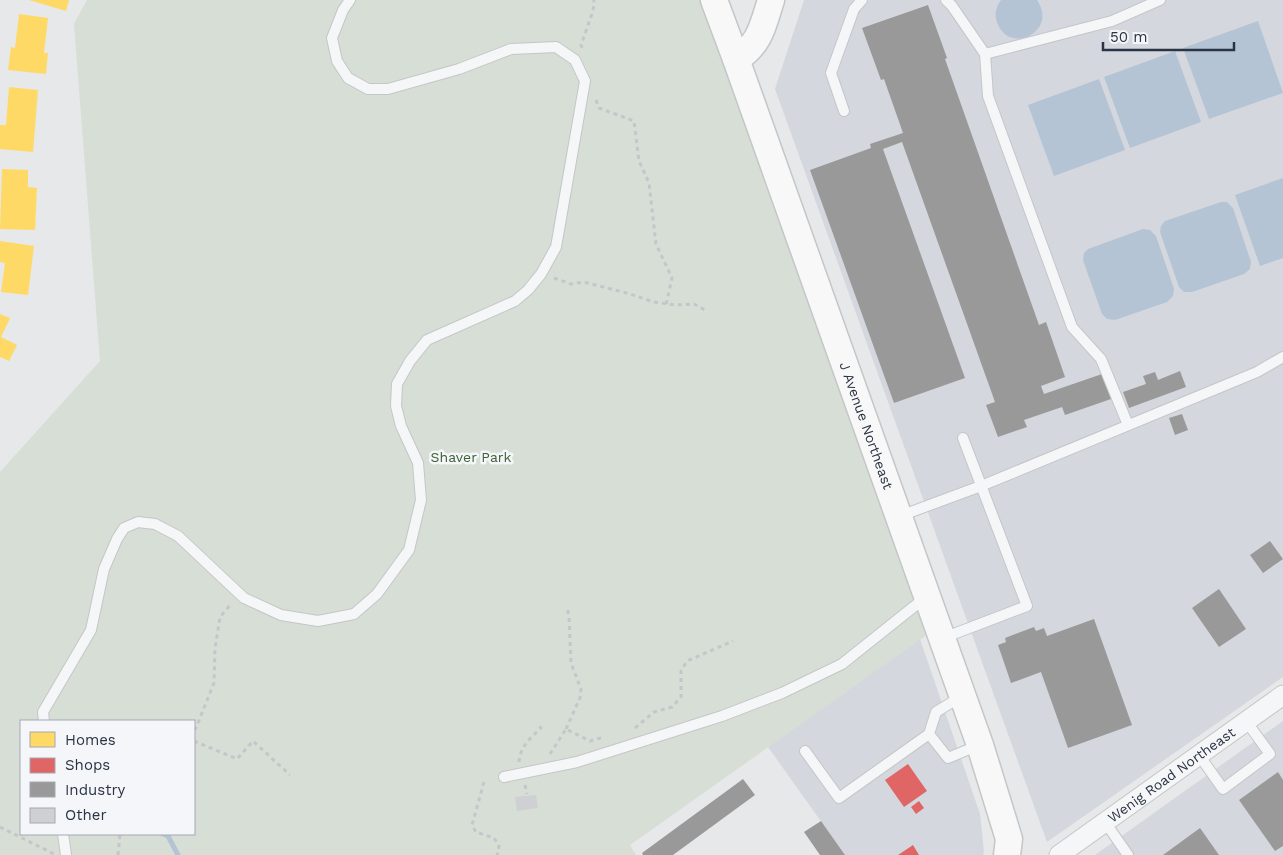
<svg xmlns="http://www.w3.org/2000/svg" width="1283" height="855" font-family="'Work Sans',sans-serif">
<style>
.built{fill:#d4d7dd}
.green{fill:#d6ded6;fill-rule:evenodd}
.water{fill:#b4c4d5}
.homes{fill:#ffd966}
.shops{fill:#e06666}
.industry{fill:#999}
.lines{fill:none;stroke-linecap:round;stroke-linejoin:round}
.stream{stroke:#b4c4d5;stroke-width:5}
.building{fill:#ced0d3}
.lane-casing{stroke:#c4c6c8;stroke-width:12}
.street-casing{stroke:#c4c6c8;stroke-width:21}
.secondary-casing{stroke:#c4c6c8;stroke-width:29}
.path{stroke:#c5c6ca;stroke-width:3;stroke-dasharray:4 4;stroke-linecap:butt}
.lane{stroke:#f5f6f7;stroke-width:10}
.street{stroke:#f5f6f7;stroke-width:19}
.secondary{stroke:#f8f8f8;stroke-width:26}
.labels{text-anchor:middle;dominant-baseline:central;stroke-width:5;stroke-linejoin:round;paint-order:stroke}
.street-label{font-size:14px;fill:#2b3445;stroke:#f4f6f9}
.park-label{font-size:14px;fill:#3f6138;stroke:#f4f6f9}
</style>
<rect width="100%" height="100%" fill="#e6e8ea"/>
<path class="built" d="M 804,0 L 1283,0 L 1283,677 L 1047,842 L 775,89 Z
M 920,639 L 980,814 L 984,852 L 983,855 L 845,855 L 768,747 Z
M 1283,721 L 1283,855 L 1095,855 Z"/>
<path class="green" d="M 87,0 L 714,0 L 938,627 L 630,845 L 636,855 L 0,855 L 0,472 L 100,361 L 74,24 ZM 21,721 L 194,721 L 194,834 L 21,834 Z"/>
<path class="water" d="M 1001,0 L 1037,0 C 1059,32 1008,56 997,22 C 994,14 996,7 1001,0 Z
M 1258,21 L 1283,93 L 1209,119 L 1183,48 Z
M 1175,51 L 1201,122 L 1130,148 L 1104,77 Z
M 1099,79 L 1125,150 L 1054,176 L 1028,105 Z
M 1283,178 L 1283,258 L 1260,266 L 1235,195 Z
M 1221,202 L 1227,202 L 1233,208 L 1251,262 L 1250,269 L 1244,274 L 1192,292 L 1184,292 L 1179,287 L 1160,232 L 1161,226 L 1165,221 Z
M 1143,229 L 1150,230 L 1156,236 L 1174,289 L 1173,296 L 1167,302 L 1115,320 L 1107,319 L 1102,314 L 1083,260 L 1084,253 L 1088,249 Z"/>
<path class="homes" d="M 29,0 L 69,0 L 66,11 Z
M 19,14 L 48,18 L 44,53 L 48,53 L 46,74 L 8,70 L 11,47 L 15,48 Z
M 9,87 L 38,90 L 33,152 L 0,149 L 0,125 L 6,125 Z
M 2,169 L 28,170 L 28,187 L 37,188 L 35,230 L 0,229 Z
M 0,241 L 34,246 L 28,295 L 1,292 L 5,263 L 0,262 Z
M 0,314 L 10,318 L 1,337 L 17,345 L 9,361 L 0,357 Z"/>
<path class="shops" d="M 908,764 L 927,791 L 904,807 L 885,780 Z
M 919,801 L 924,808 L 916,814 L 911,807 Z
M 913,845 L 919,855 L 898,855 Z"/>
<path class="industry" d="M 928,5 L 947,58 L 945,59 L 1039,325 L 1046,322 L 1065,377 L 1041,386 L 1044,394 L 1102,374 L 1111,399 L 1065,415 L 1062,407 L 1024,420 L 1027,427 L 998,437 L 986,405 L 995,402 L 902,142 L 883,149 L 965,378 L 894,403 L 810,170 L 871,148 L 870,144 L 903,133 L 884,79 L 881,80 L 862,28 Z
M 1180,371 L 1186,387 L 1129,408 L 1123,392 L 1146,384 L 1143,376 L 1155,372 L 1158,380 Z
M 1182,414 L 1188,430 L 1175,435 L 1169,418 Z
M 1270,541 L 1283,559 L 1263,573 L 1250,555 Z
M 1219,589 L 1246,629 L 1219,647 L 1192,608 Z
M 1094,619 L 1132,725 L 1068,748 L 1041,672 L 1011,683 L 998,645 L 1006,642 L 1005,638 L 1034,627 L 1036,631 L 1044,628 L 1047,636 Z
M 1278,772 L 1283,780 L 1283,846 L 1275,851 L 1239,800 Z
M 743,779 L 755,795 L 673,855 L 643,855 L 642,853 Z
M 821,821 L 845,855 L 820,855 L 804,832 Z
M 1200,828 L 1219,855 L 1163,855 Z"/>
<g class="lines">
<path class="stream" d="M 163,834 L 168,836 L 178,855"/>
</g>
<path class="building" d="M 536,795 L 538,808 L 517,811 L 515,797 Z"/>
<g class="lines">
<defs>
<path id="lane" d="M 946,0 L 952,6 L 985,54 L 1112,21 L 1160,0
M 985,54 L 988,96 L 1072,327 L 1101,359 L 1128,425
M 844,111 L 831,73 L 854,9 L 862,0
M 900,516 L 981,486 L 1257,372 L 1283,357
M 943,638 L 1027,606 L 963,438
M 44,721 L 43,712 L 91,630 L 104,569 L 117,539 L 124,528 L 138,522 L 155,524 L 178,536 L 244,598 L 281,615 L 318,621 L 354,614 L 377,594 L 409,550 L 421,500 L 418,463 L 401,426 L 396,406 L 397,384 L 410,361 L 427,340 L 515,301 L 528,290 L 541,274 L 556,247 L 585,81 L 575,60 L 556,47 L 511,49 L 459,69 L 388,89 L 368,89 L 348,78 L 337,61 L 332,38 L 343,10 L 350,0
M 929,734 L 948,758 L 979,745
M 805,751 L 839,798 L 929,734 L 936,712 L 962,696
M 1199,755 L 1223,789 L 1270,754 L 1246,721
M 504,777 L 577,762 L 722,716 L 782,693 L 842,664 L 926,597
M 1105,822 L 1128,855
M 63,834 L 66,855"/>
<g id="street">
<path id="s1" d="M 1059,855 L 1283,695"/>
</g>
<g id="secondary">
<path id="s2" d="M 714,0 L 736,59 L 980,745 L 1009,839 L 1007,855"/>
<path d="M 736,59 C 760,45 763,25 771,0"/>
</g>
</defs>
<use href="#lane" class="lane-casing"/>
<use href="#street" class="street-casing"/>
<use href="#secondary" class="secondary-casing"/>
<path class="path" d="M 582,48 L 581,45 L 593,11 L 594,0
M 596,100 L 599,108 L 634,121 L 639,161 L 649,183 L 656,244 L 672,278 L 666,305
M 554,278 L 571,284 L 584,282 L 630,294 L 654,302 L 675,305 L 694,304 L 705,310
M 635,728 L 654,712 L 672,707 L 681,697 L 681,671 L 687,661 L 733,641
M 566,729 L 580,698 L 581,689 L 571,663 L 569,617 L 567,607
M 194,730 L 196,728 L 214,683 L 215,648 L 220,617 L 231,604
M 194,741 L 237,759 L 253,741 L 290,775
M 550,754 L 566,729 L 590,741 L 604,737
M 519,762 C 520,747 530,738 541,728 L 536,724
M 484,782 L 472,825 L 476,832 L 494,838 L 499,846 L 497,855
M 525,785 L 527,794
M 0,827 L 54,854
M 118,855 L 120,834"/>
<use href="#lane" class="lane"/>
<use href="#street" class="street"/>
<use href="#secondary" class="secondary"/>
</g>
<g class="labels">
<g class="street-label">
<text stroke="none"><textPath href="#s2" startOffset="452">J Avenue Northeast</textPath></text>
<text stroke="none"><textPath href="#s1" startOffset="138">Wenig Road Northeast</textPath></text>
</g>
<g class="park-label">
<text x="471" y="457">Shaver Park</text>
</g>
</g>
<rect x="20" y="720" width="175" height="115" fill="#f4f6f9" stroke="#a4a8b1"/>
<rect x="30" y="732" width="25" height="15" fill="#ffd966" stroke="#a4a8b1"/>
<text x="65" y="745" font-size="15" fill="#2b3445">Homes</text>
<rect x="30" y="758" width="25" height="15" fill="#e06666" stroke="#a4a8b1"/>
<text x="65" y="770" font-size="15" fill="#2b3445">Shops</text>
<rect x="30" y="782" width="25" height="15" fill="#999999" stroke="#a4a8b1"/>
<text x="65" y="795" font-size="15" fill="#2b3445">Industry</text>
<rect x="30" y="808" width="25" height="15" fill="#ced0d3" stroke="#a4a8b1"/>
<text x="65" y="820" font-size="15" fill="#2b3445">Other</text>
<path d="M1103 42v8h131v-8" fill="none" stroke="#2b3445" stroke-width="2.5"/>
<text x="1110" y="42" font-size="15" fill="#2b3445" stroke="#f4f6f9" stroke-width="4" paint-order="stroke">50 m</text>
</svg>
